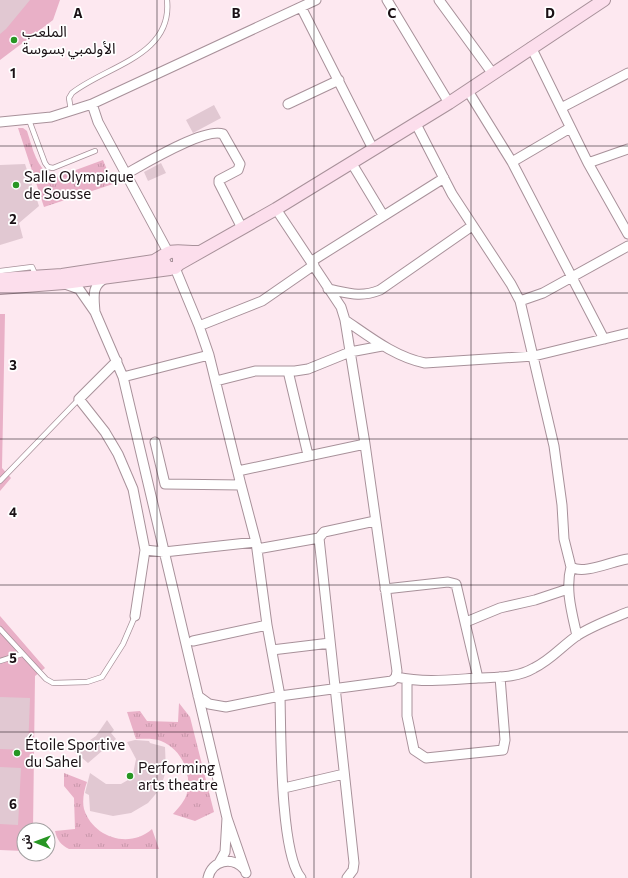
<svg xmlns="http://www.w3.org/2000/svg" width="628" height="878" font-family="Commissioner,'Noto Sans Arabic',sans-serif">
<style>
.grass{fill:url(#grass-tufts)}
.garden{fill:#e9b0c7}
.building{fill:#e1c8d2}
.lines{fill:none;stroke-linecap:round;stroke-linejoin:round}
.lane-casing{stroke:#a8919a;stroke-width:6}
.street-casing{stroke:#a8919a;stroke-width:11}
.secondary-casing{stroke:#a8919a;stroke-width:14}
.lane{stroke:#fff;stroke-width:4.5}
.street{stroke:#fff;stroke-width:9}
.secondary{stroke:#fcdeec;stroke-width:12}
.grid{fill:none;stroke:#1a1115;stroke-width:1;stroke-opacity:0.55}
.poi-dot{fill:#279623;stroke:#fff;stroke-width:1.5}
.labels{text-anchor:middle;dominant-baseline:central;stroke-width:3.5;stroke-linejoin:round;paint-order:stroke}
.poi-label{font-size:15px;fill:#1a1115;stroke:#fff;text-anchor:start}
.grid-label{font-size:13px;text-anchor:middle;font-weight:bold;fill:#1a1115;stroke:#fff;stroke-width:3.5;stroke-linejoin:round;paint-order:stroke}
</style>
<defs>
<pattern id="grass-tufts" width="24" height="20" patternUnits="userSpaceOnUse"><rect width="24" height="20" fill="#e9b0c7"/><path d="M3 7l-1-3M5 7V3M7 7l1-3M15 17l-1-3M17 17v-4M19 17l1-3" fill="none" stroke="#c796aa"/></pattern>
</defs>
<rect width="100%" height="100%" fill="#fde8f0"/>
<path class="grass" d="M 18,128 L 23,128 L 27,131 C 33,149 36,168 54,178 L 103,160 L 113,184 L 44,207 Z
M 179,703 L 190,717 L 214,812 L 195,821 L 173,814 C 179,807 185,801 187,793 C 192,772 181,749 161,741 C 153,738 144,739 136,739 L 127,712 L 140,711 L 147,721 L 178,722 Z
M 64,773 L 87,782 C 84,790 82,801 84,809 C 93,838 130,849 152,829 L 159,849 L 69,849 C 61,845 57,840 55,831 L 75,829 L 74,798 L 64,786 Z"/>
<path class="garden" d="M 0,0 L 60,0 L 53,20 L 0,60 Z
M 0,314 L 5,314 L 2,468 L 11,478 L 0,491 Z
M 0,616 L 45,668 L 35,676 L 33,830 L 24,830 L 24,851 L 0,850 Z"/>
<path class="building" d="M 0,0 L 30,0 L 6,29 L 0,34 Z
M 214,105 L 221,118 L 193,133 L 186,120 Z
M 161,163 L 166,173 L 148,181 L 144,172 Z
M 25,164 L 39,206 L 19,223 L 23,238 L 0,245 L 0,165 Z
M 0,697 L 30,698 L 28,750 L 0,749 Z
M 107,720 L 114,730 L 111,733 L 116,739 L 88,763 L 74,751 L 96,736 Z
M 135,740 L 149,741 L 150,743 L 165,747 L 166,771 L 160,789 L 148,803 L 131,813 L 113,816 L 90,811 L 89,795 L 85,793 L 90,773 L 106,784 L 121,784 L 128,780 L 133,774 L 136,759 L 127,742 Z
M 0,767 L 21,768 L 18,825 L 0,824 Z"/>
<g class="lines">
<defs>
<path id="lane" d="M 71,111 L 69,98 L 72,93 C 106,66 173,56 167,0
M 29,120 L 45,163 L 48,167 L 53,168 L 95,151
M 0,271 L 32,267 L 36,276
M 0,481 L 79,399
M 0,629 L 46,679 L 53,683 L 87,682 L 102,677 L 123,644 L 135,616
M 0,661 L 22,654"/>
<path id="street" d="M 387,0 L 449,103
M 439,0 L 493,74
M 301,7 L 373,149
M 531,47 L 588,163 L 628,234
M 468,91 L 512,162 L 604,339
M 92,104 L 98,122 L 168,252
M 288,104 L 339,80
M 561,108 L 628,73
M 0,122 L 51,117 L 92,104 L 316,0
M 416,124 L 452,194 L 511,284 L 520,301 L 554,446 L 562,505 L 564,539 L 571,567 C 584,575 612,561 628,559
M 351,162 L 383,215
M 512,162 L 570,128
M 588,163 L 628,149
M 126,174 C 144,164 205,127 223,134 L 240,164 L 238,170 L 219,180 L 219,183 L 242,228
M 312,261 L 444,178
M 65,284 L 79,289 L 95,312 C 94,297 91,285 106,278
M 328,289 C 348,293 360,298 380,290 L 472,226
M 520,301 L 543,293 L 628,246
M 95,312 L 123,377 L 227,818
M 345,320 C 370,337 395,357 425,363 L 534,356 L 628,333
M 199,326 L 262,301 L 314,265
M 117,361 L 79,399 L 105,432 L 118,454 L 133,489 L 145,550 L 135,616
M 288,371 L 308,455
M 123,377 L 209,355
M 216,381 L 255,371 L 295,371 L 308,369 L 350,352 L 382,346
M 155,442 L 165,484 L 241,485 L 209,355 L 199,326 L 175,268
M 238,471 L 365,444 L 345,320 L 341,307 L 276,209
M 241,485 L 256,542 L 267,625 L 280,696 L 392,681 L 396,677 L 397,671 L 365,444
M 257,549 L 319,538
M 145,550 L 164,552 L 256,542
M 571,567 C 565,590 572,613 577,636
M 385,589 L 448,582 L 456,584 L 478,678
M 466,622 L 500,608 L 535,600 L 568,589
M 193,641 L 267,625
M 272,650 L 330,643
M 396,677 C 425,683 448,680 478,678 C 497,677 517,678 534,668 C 551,660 563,645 578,635 C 594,625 611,619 628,612
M 407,680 L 407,716 L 414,750 L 426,758 L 503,750 L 505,740 L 500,677
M 198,696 L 209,704 L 226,707 L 280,696 C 281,733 280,853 301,878
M 284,788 L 344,774
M 219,863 L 225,852 L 227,818 L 246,873
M 208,878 C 212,860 232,856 244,869
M 347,878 L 353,870 L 354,863 L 319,538 L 324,532 L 375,521"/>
<path id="secondary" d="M 175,252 L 179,256 L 179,264 L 175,268 L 167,268 L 163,260 C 165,246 187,253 198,252
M 179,264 L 276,209 L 449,103 L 604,0
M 0,279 L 62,275 L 154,261 L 164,255
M 0,288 L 64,283 L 170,269"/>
</defs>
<use href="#lane" class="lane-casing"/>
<use href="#street" class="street-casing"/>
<use href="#secondary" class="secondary-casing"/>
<use href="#lane" class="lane"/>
<use href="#street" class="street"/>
<use href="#secondary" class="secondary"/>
</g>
<path class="grid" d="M 157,0 L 157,878M 314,0 L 314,878M 471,0 L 471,878M 0,146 L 628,146M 0,293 L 628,293M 0,439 L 628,439M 0,585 L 628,585M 0,732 L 628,732"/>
<g class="poi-dot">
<circle cx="14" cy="40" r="4"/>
<circle cx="16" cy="185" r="4"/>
<circle cx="17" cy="753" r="4"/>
<circle cx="130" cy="776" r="4"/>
</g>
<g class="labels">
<g class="poi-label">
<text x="22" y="31">الملعب<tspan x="22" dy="17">الأولمبي بسوسة</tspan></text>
<text x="24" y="176">Salle Olympique<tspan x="24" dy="17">de Sousse</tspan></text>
<text x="25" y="744">Étoile Sportive<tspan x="25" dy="17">du Sahel</tspan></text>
<text x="138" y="767">Performing<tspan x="138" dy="17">arts theatre</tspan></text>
</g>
</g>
<g class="grid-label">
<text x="78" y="18">A</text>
<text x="236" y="18">B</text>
<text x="392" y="18">C</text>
<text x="550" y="18">D</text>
<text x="13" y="78">1</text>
<text x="13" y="224">2</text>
<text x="13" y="370">3</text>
<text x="13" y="517">4</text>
<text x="13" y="663">5</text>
<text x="13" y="809">6</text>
</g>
<g transform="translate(36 842) rotate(271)"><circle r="19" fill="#ffffff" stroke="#a3a0a1"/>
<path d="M0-3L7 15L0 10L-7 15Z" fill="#279623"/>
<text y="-6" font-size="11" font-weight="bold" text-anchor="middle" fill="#1a1115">ش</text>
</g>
</svg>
